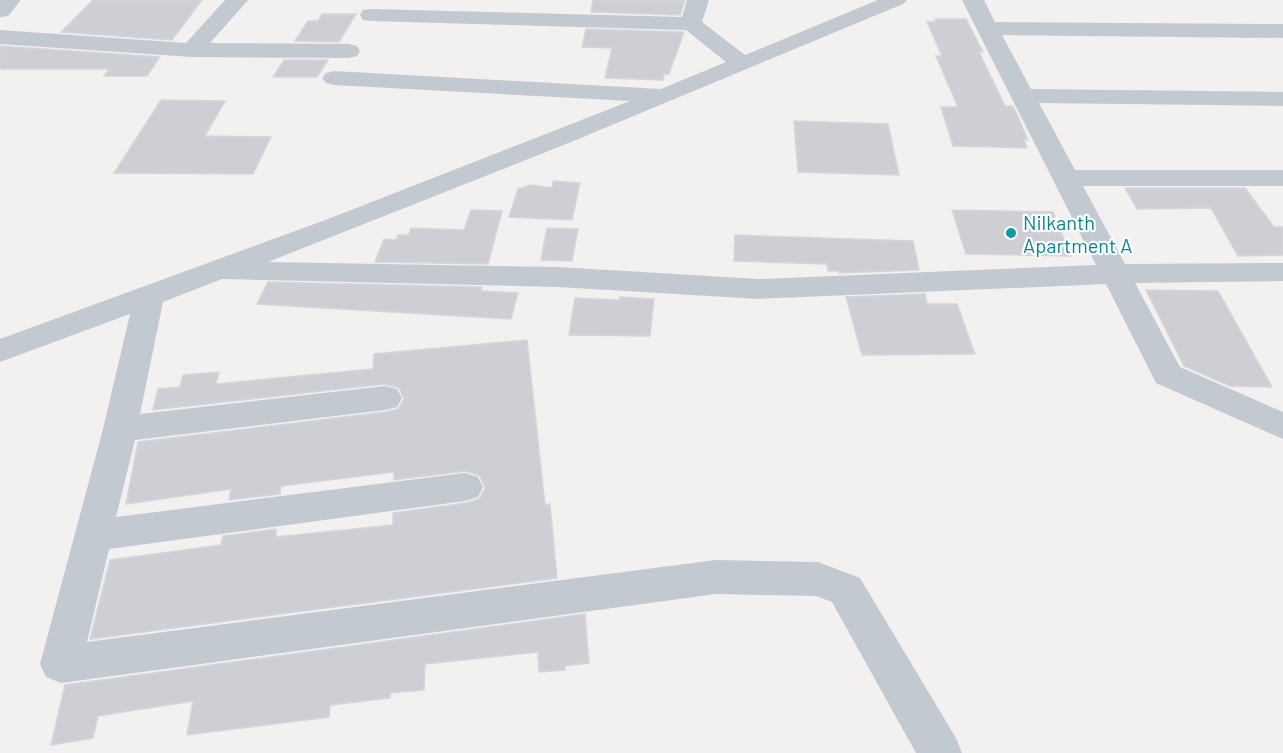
<svg xmlns="http://www.w3.org/2000/svg" width="1283" height="753" font-family="Barlow,sans-serif">
<style>
.building{fill:#cecfd4;stroke:#d5d6db;stroke-width:1.5}
.lines{fill:none;stroke-linecap:round;stroke-linejoin:round}
.minor{fill:#c2c9d0;fill-rule:evenodd}
.culture-dot{fill:#0f9aa8;stroke:#fff;stroke-width:2}
.labels{text-anchor:middle;dominant-baseline:central;stroke-width:4.5;stroke-linejoin:round;paint-order:stroke}
.culture-label{font-size:20px;fill:#0d838f;stroke:#fff;text-anchor:start}
</style>
<rect width="100%" height="100%" fill="#f2f1f0"/>
<path class="building" d="M 93,0 L 202,0 L 172,40 L 61,32 Z
M 593,0 L 685,0 L 680,15 L 591,12 Z
M 322,14 L 356,14 L 339,42 L 295,41 L 308,21 L 318,21 Z
M 935,19 L 966,19 L 983,52 L 979,52 L 1005,106 L 1013,106 L 1019,119 L 1028,140 L 1024,139 L 1027,148 L 953,146 L 941,107 L 958,107 L 936,56 L 942,56 L 927,22 L 936,22 Z
M 586,29 L 684,32 L 669,74 L 664,74 L 663,80 L 605,78 L 612,48 L 582,47 Z
M 0,46 L 160,57 L 147,76 L 104,76 L 109,69 L 0,69 Z
M 284,60 L 328,60 L 317,77 L 273,77 Z
M 161,100 L 225,101 L 205,136 L 271,137 L 253,174 L 114,173 Z
M 794,121 L 888,124 L 899,175 L 798,172 Z
M 553,181 L 580,183 L 572,220 L 509,217 L 518,189 L 531,185 L 552,188 Z
M 1125,188 L 1245,188 L 1274,227 L 1283,227 L 1283,255 L 1238,256 L 1211,208 L 1137,209 Z
M 471,210 L 502,211 L 488,264 L 375,262 L 384,239 L 396,240 L 398,235 L 409,235 L 411,228 L 464,230 Z
M 952,210 L 1053,212 L 1071,256 L 966,254 Z
M 547,228 L 578,229 L 572,261 L 541,260 Z
M 735,235 L 913,241 L 919,270 L 839,273 L 839,271 L 828,271 L 827,264 L 734,261 Z
M 268,282 L 482,287 L 481,291 L 518,293 L 511,319 L 257,304 Z
M 1146,290 L 1218,291 L 1272,387 L 1230,386 L 1184,366 Z
M 925,294 L 927,304 L 957,304 L 975,354 L 862,355 L 846,297 Z
M 620,297 L 654,299 L 650,336 L 569,335 L 575,298 L 620,300 Z
M 527,340 L 545,505 L 550,504 L 557,578 L 90,639 L 110,560 L 221,545 L 223,536 L 276,529 L 276,537 L 393,525 L 393,513 L 466,503 L 479,499 L 485,488 L 480,476 L 466,471 L 394,480 L 394,472 L 281,486 L 280,494 L 229,500 L 231,489 L 126,504 L 138,442 L 385,412 L 398,409 L 404,399 L 399,388 L 385,384 L 153,410 L 158,389 L 180,387 L 183,375 L 219,372 L 216,384 L 373,369 L 374,354 Z
M 585,614 L 589,663 L 565,666 L 565,670 L 539,672 L 538,652 L 425,664 L 424,690 L 390,693 L 390,698 L 330,705 L 329,717 L 187,735 L 193,701 L 98,716 L 93,738 L 51,745 L 65,685 Z"/>
<g class="lines">
<path class="minor" d="M 0,0 L 21,0 L 8,16 L 0,17 Z
M 225,0 L 248,0 L 210,43 L 349,44 L 357,46 L 360,51 L 357,56 L 349,58 L 192,57 L 0,44 L 0,30 L 186,43 Z
M 687,0 L 709,0 L 702,22 L 745,55 L 878,0 L 907,0 L 903,4 L 571,142 L 268,262 L 558,267 L 759,279 L 1096,265 L 962,0 L 984,0 L 995,22 L 1283,24 L 1283,38 L 1002,35 L 1031,89 L 1283,92 L 1283,106 L 1039,103 L 1075,170 L 1283,170 L 1283,186 L 1083,186 L 1125,264 L 1283,263 L 1283,281 L 1135,283 L 1180,367 L 1283,412 L 1283,439 L 1156,383 L 1106,284 L 759,299 L 558,287 L 222,279 L 163,302 L 140,414 L 385,386 L 397,389 L 402,398 L 397,407 L 385,410 L 135,440 L 116,517 L 465,473 L 478,477 L 483,487 L 478,497 L 465,501 L 109,549 L 87,642 L 716,560 L 818,562 L 860,578 L 956,738 L 962,753 L 916,753 L 832,602 L 816,596 L 716,594 L 61,683 L 46,677 L 40,664 L 103,429 L 130,314 L 0,362 L 0,339 L 328,219 L 630,101 L 334,85 L 326,83 L 322,78 L 326,73 L 334,71 L 661,89 L 726,62 L 686,30 L 371,21 L 363,20 L 360,15 L 363,10 L 371,9 L 682,17 Z"/>
</g>
<circle class="culture-dot" cx="1011" cy="233" r="6"/>
<g class="labels">
<g class="culture-label">
<text x="1023" y="222">Nilkanth<tspan x="1023" dy="23">Apartment A</tspan></text>
</g>
</g>
</svg>
